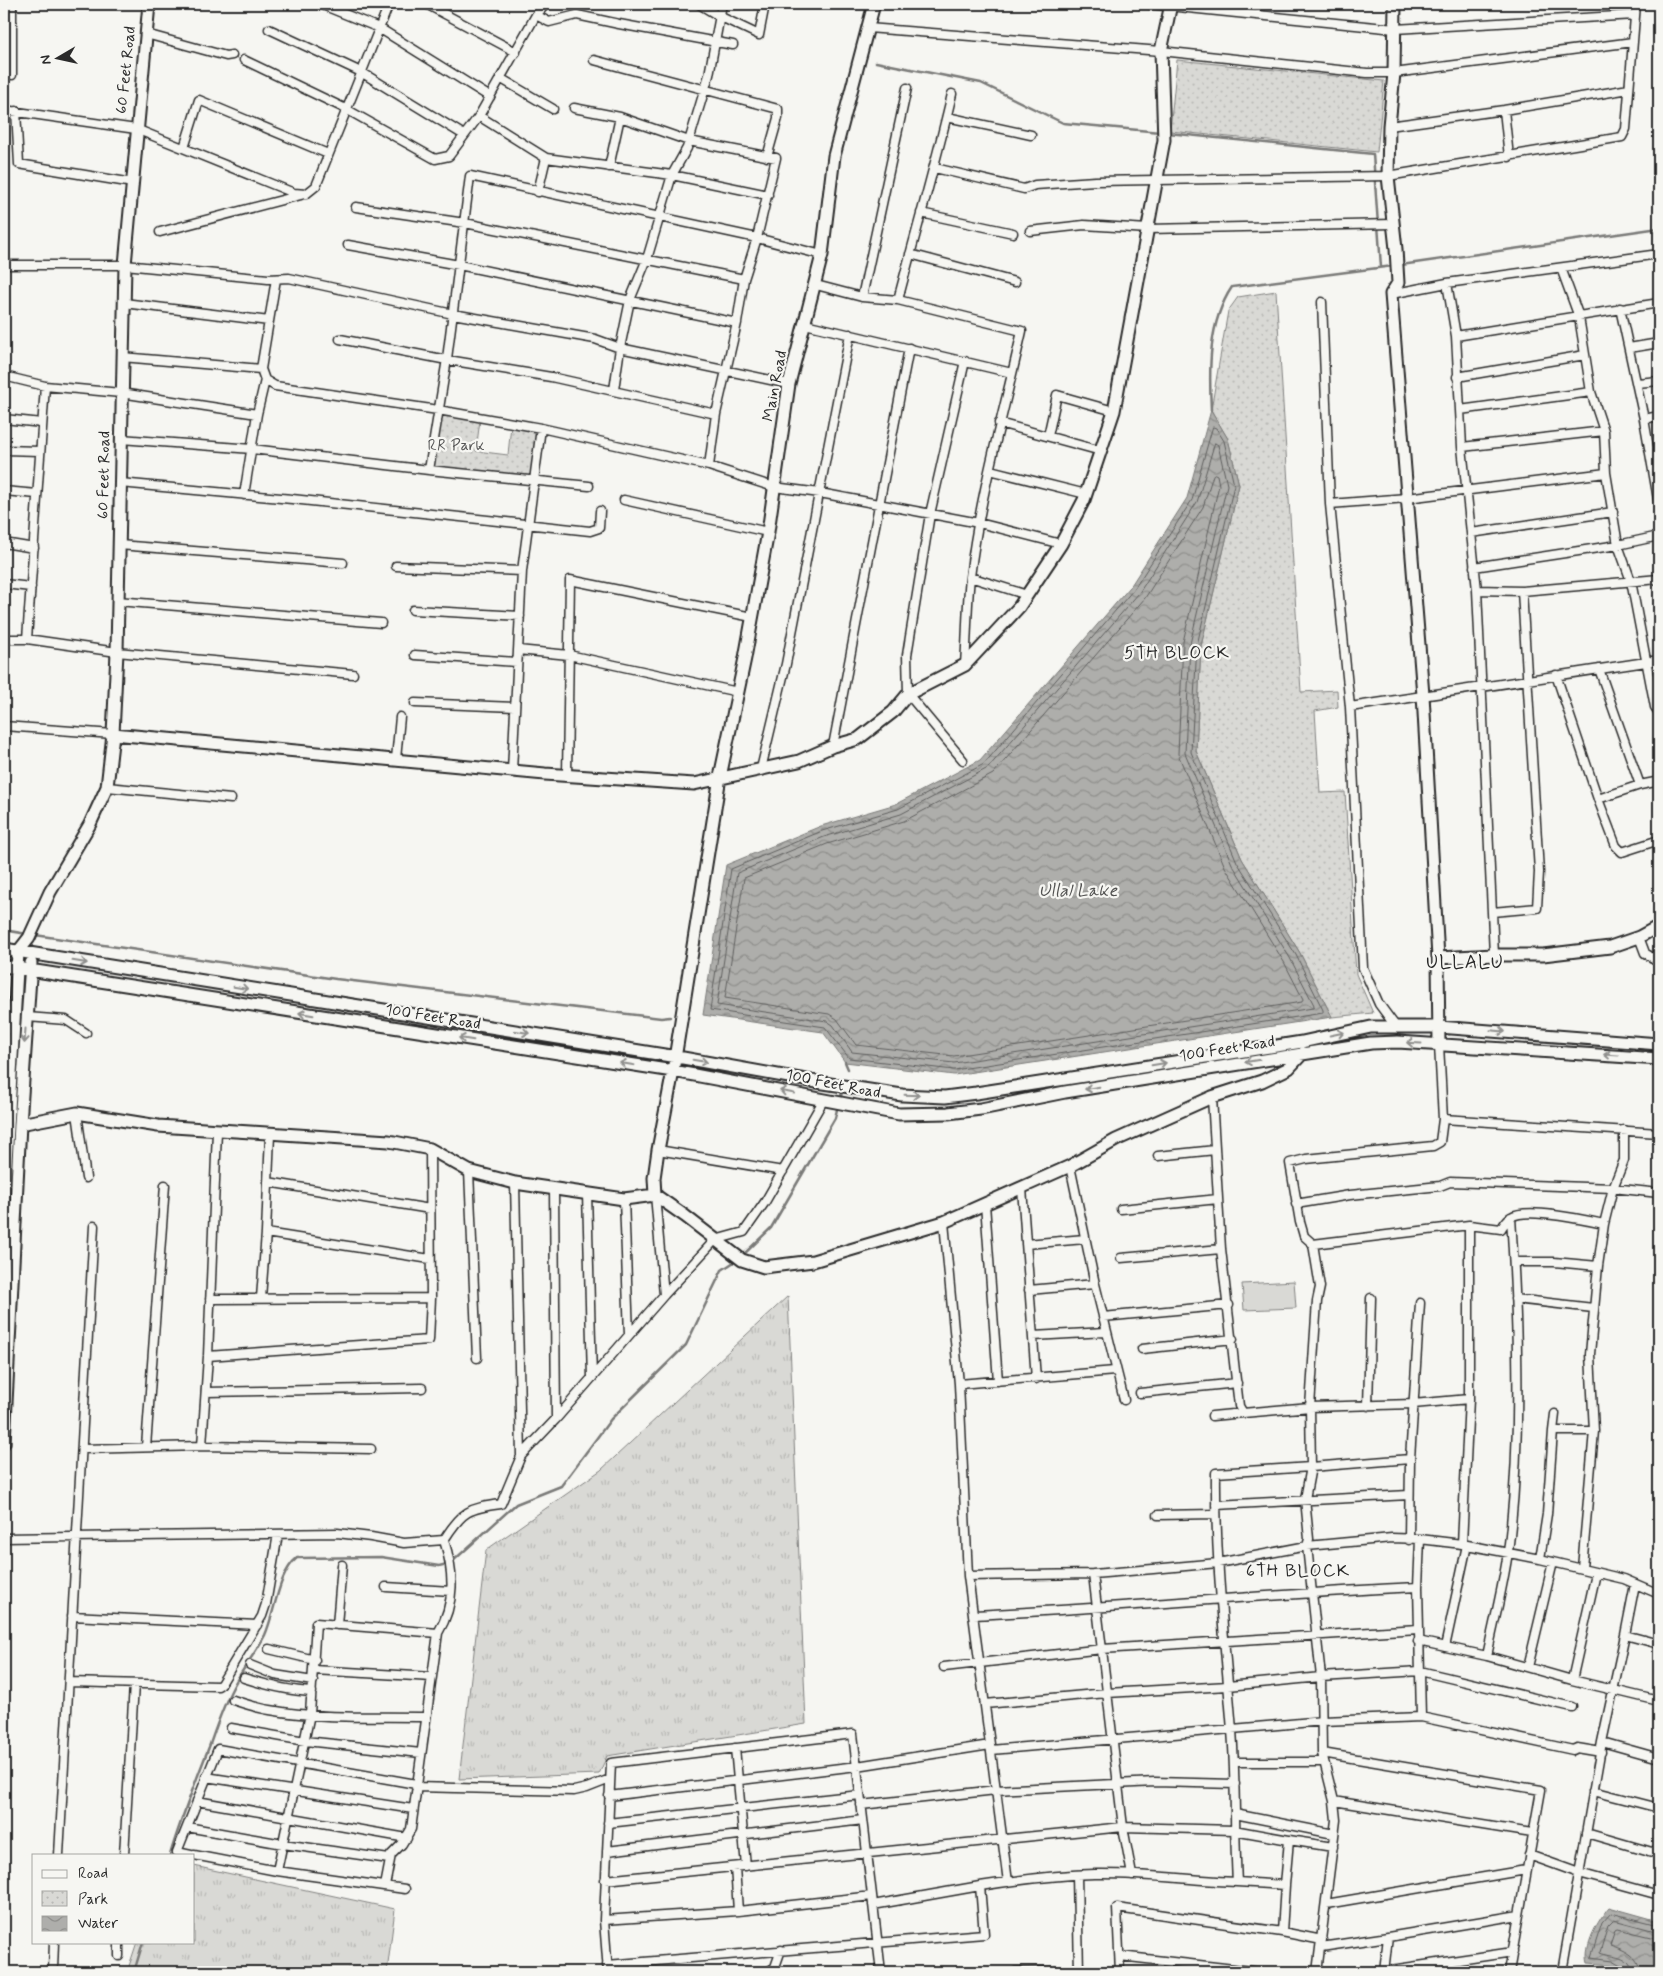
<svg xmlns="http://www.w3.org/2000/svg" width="1663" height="1976" font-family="Mynerve,sans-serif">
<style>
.grass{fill:url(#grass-tufts);stroke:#828280}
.park{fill:url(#park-dots);stroke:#828280}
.garden{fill:#d9d9d5;stroke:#828280}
.water{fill:url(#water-waves);stroke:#7a7a78}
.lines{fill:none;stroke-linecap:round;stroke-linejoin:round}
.shore{stroke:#5f5f5e;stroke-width:1}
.stream{stroke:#7a7a78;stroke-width:2.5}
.street-casing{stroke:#2b2b2b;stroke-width:11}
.secondary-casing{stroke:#2b2b2b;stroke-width:15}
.street{stroke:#f6f6f2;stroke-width:8}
.secondary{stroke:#f6f6f2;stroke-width:11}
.oneway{stroke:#90908e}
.labels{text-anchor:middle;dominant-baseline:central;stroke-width:4.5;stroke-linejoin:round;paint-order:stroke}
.street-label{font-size:16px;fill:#2b2b2b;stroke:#f6f6f2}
.park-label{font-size:16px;fill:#565656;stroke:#f6f6f2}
.neighbourhood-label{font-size:18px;letter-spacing:1px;fill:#2b2b2b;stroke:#f6f6f2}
.water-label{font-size:18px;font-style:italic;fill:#525251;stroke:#f6f6f2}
.quarter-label{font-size:19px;letter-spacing:1px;fill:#2b2b2b;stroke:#f6f6f2}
</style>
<defs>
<pattern id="grass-tufts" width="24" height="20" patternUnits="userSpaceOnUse" patternTransform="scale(1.25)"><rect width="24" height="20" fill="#d9d9d5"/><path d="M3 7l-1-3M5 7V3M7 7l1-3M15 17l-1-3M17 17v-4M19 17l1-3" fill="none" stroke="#babab7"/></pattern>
<pattern id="park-dots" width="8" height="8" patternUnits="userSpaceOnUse" patternTransform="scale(1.25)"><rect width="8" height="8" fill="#d9d9d5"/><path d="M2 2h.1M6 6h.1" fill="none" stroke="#babab7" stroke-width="1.8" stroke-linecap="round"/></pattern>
<pattern id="water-waves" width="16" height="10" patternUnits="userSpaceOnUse" patternTransform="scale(1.25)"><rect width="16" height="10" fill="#aeaeab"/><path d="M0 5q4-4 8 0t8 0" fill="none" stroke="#8e8e8b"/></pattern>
</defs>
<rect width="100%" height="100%" fill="#f6f6f2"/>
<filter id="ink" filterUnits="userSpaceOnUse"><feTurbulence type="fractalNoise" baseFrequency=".02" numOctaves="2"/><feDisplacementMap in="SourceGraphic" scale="10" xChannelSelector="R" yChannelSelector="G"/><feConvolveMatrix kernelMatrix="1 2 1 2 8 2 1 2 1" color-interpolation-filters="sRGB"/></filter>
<g filter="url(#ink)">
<path class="grass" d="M 788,1296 L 806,1724 L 607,1756 L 599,1774 L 459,1779 L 486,1550 L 601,1470 Z
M 194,1866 L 395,1909 L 387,1972 L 127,1972 L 137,1942 L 194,1942 Z"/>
<path class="park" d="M 1177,60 L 1384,81 L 1377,152 L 1170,131 Z
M 1276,291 L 1301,692 L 1337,690 L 1338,707 L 1315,711 L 1320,793 L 1345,792 L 1356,974 L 1373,1013 L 1332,1017 L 1300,953 L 1242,859 L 1196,751 L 1201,646 L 1239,485 L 1228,439 L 1211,410 L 1228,311 L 1238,297 Z
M 439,414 L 480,420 L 476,451 L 508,455 L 511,425 L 538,429 L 531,481 L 432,466 Z"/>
<path class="garden" d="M 1294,1281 L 1296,1308 L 1244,1310 L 1242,1284 Z"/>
<path class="water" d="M 1211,410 L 1228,439 L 1239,485 L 1201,646 L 1196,751 L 1242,859 L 1300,953 L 1332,1017 L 954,1075 L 845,1062 L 823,1032 L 703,1015 L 726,865 L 821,826 L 896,804 L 980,760 L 1130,587 L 1187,498 Z
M 1609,1907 L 1659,1921 L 1659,1972 L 1623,1972 L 1612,1965 L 1588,1963 C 1583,1947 1598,1920 1609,1907 Z"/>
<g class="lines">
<path class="shore" d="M 1213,427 L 1216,428 L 1224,441 L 1234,485 L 1197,645 L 1191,752 L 1237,862 L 1296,955 L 1323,1010 L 1323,1013 L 954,1070 L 849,1058 L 825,1027 L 710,1010 L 731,869 L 822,831 L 898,809 L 984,764 L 1134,589 L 1192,500 Z
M 1215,443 L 1218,445 L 1227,485 L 1190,644 L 1185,753 L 1232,864 L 1290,958 L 1314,1005 L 1313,1008 L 954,1063 L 852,1052 L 833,1025 L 827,1021 L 717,1005 L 737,873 L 824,837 L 901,814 L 988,768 L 1139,593 L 1197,502 Z
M 1215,474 L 1217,475 L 1219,485 L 1183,642 L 1178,754 L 1225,867 L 1284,962 L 1303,999 L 1302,1002 L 954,1056 L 856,1045 L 837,1019 L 829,1014 L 725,998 L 744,878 L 827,844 L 904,821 L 993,774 L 1145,598 L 1203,507 L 1213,475 Z
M 1626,1972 L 1625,1967 L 1613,1960 L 1591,1957 L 1602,1923 L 1611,1913 L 1659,1925
M 1632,1972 C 1631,1954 1612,1957 1600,1952 L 1608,1926 L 1614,1920 L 1659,1932
M 1640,1972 C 1639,1955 1624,1950 1610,1945 L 1615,1930 L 1617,1929 L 1659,1939"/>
<path class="stream" d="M 876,62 L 981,83 L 1063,123 L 1160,132
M 1168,133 L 1373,154 L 1381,267
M 1401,265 L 1659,228
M 1211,410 C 1209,369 1208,323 1232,287 L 1393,266
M 4,930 L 27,934
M 35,935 L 336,979 L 661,1018 L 670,1017
M 845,1062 L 848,1069
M 840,1100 L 843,1088
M 743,1255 L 771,1228 L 835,1118 L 838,1105
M 452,1562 L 516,1504 L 561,1486 L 611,1419 L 686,1345 L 722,1270 L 737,1260
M 170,1855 C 181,1818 195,1783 209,1747 C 216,1727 223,1706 233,1687 C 242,1669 256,1653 265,1635 C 275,1613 278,1573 297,1558 L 381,1557 L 439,1566 L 447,1564
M 134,1972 L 143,1942"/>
<defs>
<path id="street" d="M 320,4 L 379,28 L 490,97
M 426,4 L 516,52
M 699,4 L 719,16 L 759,35 L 765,4
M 1149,4 L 1395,29 L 1635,15
M 536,15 L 549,22 L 577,15 L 619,24 L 733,45
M 868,28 L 1161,51 L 1367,73 L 1394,73 L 1633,42
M 269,29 L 361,72 L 464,135
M 146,34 L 226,56 L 232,55
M 244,60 L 346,109 L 435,159 L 449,156 L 479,116 L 536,15 L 546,4
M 594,60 L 778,109 L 778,118 L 767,157
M 12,75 L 12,4
M 500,78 L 553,109
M 574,108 L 620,117 L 689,141 L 776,158 L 757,238 L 744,279 L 737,323 L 716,414 L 709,466
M 4,110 L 136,129 L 294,193 L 306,194 L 316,186 L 389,4
M 1504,110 L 1509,157
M 16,111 L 19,164 L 133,183
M 479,116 L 546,158 L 672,175 L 768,195
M 947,117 L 1031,135
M 1389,126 L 1504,110 L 1629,89
M 184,148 L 199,100 L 328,154
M 609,167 L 620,117
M 935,168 L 1024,189 L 1035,185 L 1095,181 L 1388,176 L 1622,137 L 1626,129 L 1636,4
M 538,192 L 546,158
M 356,207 L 465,223 L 744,279
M 921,213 L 1013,233
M 1030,231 L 1084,225 L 1148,229 L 1393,224
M 160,232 L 301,195
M 348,245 L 459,265 L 737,323
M 910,254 L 1015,282
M 4,265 L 125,265 L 268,279 L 289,278 L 453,314 L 595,339 L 620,348 L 789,384
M 1561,268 L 1579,317 L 1591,392 L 1604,431 L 1606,473 L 1618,545 L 1631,581 L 1655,707 L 1659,713
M 276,279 L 261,369 L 265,380 L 275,386 L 438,410 L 541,428 L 709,466 L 774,487 L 820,493 L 979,523 L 1061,544
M 1447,283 L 1456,336 L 1462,447 L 1477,590 L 1494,955
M 816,285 L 862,297 L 898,300 L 1022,331 C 1004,412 980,494 970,577 C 967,606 967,636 965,665
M 1391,294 L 1447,283 L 1659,254
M 862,297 L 907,88
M 898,300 C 916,231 936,163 952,94
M 1322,302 L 1330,504 L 1350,707 L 1363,968 L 1379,1004 L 1396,1027
M 124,303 L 269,321
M 1620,308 L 1644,419 L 1659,505
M 805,324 L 1012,373
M 1456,336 L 1659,303
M 340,339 L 442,359 L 551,377 L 716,414
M 1629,348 L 1659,343
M 122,357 L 261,369
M 4,376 L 45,386 L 121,393 L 257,414
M 1457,377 L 1585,355
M 1637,383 L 1659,381
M 614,390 L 620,348 L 630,300 L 647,259 L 672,175 L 687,148 L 709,75 L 722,4
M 1460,410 L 1591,392
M 4,419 L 42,423
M 1644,419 L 1659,416
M 999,423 L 1101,451
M 1048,436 L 1057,395 L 1114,411
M 121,439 L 252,449 L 429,470 L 589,486
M 1462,447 L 1604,431
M 4,450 L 40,451
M 429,470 L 447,359 L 470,176 L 757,238 L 822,255
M 990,470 L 1086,494
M 120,483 L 292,499 L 590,531 L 599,528 L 600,511
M 4,491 L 37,494
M 244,495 L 257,414 L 265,380
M 624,500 L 768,532
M 1330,504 L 1407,498 L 1606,473
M 1471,533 L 1613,512
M 4,543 L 34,548
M 119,545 L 343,563
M 396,566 L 522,571
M 1474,567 L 1618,545 L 1659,536
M 970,577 L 1027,595
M 4,584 L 31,587
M 1477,590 L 1522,591 L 1659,579
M 117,601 L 381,623
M 413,610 L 520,616
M 4,639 L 27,639 L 117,652 L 353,674
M 27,639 L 45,386
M 518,650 L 569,655 L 738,692
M 415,655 L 517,662
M 1556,675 L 1598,799 L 1640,785 L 1599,669
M 415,703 L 515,707
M 1350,707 L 1659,660
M 4,726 L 113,734
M 833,746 L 909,348
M 396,759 L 400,717
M 963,760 L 908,694 L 907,655 L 930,514 L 965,361
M 761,769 L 786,664 L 850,334
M 512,771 L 522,571 L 541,428
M 567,775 L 570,580 L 752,617
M 1640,785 L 1655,782 L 1659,784
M 107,787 L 231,799
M 1598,799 L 1616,846 L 1622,852 L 1659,840
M 1492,912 L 1537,908 L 1539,872 L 1522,591
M 1639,937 L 1645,953 L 1659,962
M 27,1017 L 66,1020 L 86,1033
M 1439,1045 L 1443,1119
M 1212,1097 L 1221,1249 L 1239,1406 L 1243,1413 L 1310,1407 L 1413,1404 L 1469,1399
M 77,1113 L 86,1178
M 658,1150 L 783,1171
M 1158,1156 L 1215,1150
M 1070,1166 L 1095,1284 L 1124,1400
M 469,1171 L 477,1358
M 268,1182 L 430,1209
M 515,1183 L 521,1456
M 1022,1188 L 1036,1379
M 554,1189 L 556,1419
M 587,1193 L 592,1378
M 655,1195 L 664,1295
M 624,1199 L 629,1335
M 985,1204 L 998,1381
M 1296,1204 L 1350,1195 L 1440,1186 L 1450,1182 L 1613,1188 L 1659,1193
M 1121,1209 L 1218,1199
M 4,1212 L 16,1213
M 944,1222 L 959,1384 L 968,1576 L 1008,1882
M 1604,1224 L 1613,1188 L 1624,1160 L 1624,1130
M 266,1233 L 430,1259
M 1026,1244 L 1085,1239
M 1313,1244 L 1469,1225 L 1501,1229 C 1503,1226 1507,1219 1511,1217 C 1526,1207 1585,1220 1604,1224 L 1598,1266 L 1590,1354 L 1594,1431 L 1582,1568
M 1121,1258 L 1221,1249
M 1514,1262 L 1554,1262 L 1598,1266
M 1029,1290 L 1095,1284
M 261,1298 L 266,1233 L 270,1134
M 210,1299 L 431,1298
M 1515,1299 L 1593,1308
M 1103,1317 L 1229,1305
M 1033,1336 L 1106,1332
M 1142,1349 L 1233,1339
M 208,1356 L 429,1340 L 431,1298 L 430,1149
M 959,1384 L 1115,1371
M 206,1392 L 422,1388
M 1140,1393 L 1237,1383
M 1368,1406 L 1371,1298
M 1555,1414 L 1553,1431 L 1594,1431
M 1212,1416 L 1243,1413
M 202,1446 L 208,1356 L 217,1131
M 146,1447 L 165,1185
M 82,1449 L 202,1446 L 371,1449
M 1216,1505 L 1409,1495
M 1158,1515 L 1216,1514
M 4,1538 L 337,1533 L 371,1537 L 404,1543 L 444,1540 C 462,1511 469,1508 501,1504 L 521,1456 L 556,1419 L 664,1295 L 715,1240 L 744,1232 L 765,1202 L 824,1099
M 1420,1539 L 1418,1587 L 1421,1717 L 1573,1750 L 1577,1748 L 1601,1752
M 1409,1540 L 1410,1459 L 1420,1303
M 1462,1544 L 1469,1399 L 1469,1225
M 1540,1559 L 1547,1514 L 1553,1431
M 1093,1574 L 1123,1827 L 1132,1875
M 968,1576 L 1093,1574 L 1153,1569 L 1218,1563 L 1307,1546 L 1392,1538 L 1420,1539 L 1462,1544 L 1540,1559 L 1624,1579 L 1659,1594
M 386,1587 L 451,1591
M 973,1615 C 1121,1608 1269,1594 1418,1587
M 72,1616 L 257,1625
M 337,1625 L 342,1565
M 1625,1635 L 1635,1584
M 1418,1641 L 1487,1656 L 1572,1680 L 1659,1701
M 1445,1647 L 1467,1545
M 269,1649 L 315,1660
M 1487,1656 C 1494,1622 1503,1587 1508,1552 C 1522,1441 1518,1328 1511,1217
M 250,1665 L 275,1675 L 313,1681
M 944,1667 L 1102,1649 L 1418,1629
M 1528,1667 L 1553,1562
M 314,1670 L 432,1677
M 244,1678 C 266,1685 289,1691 312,1692
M 1572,1680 L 1596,1573
M 69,1682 L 218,1686 L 221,1684 L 262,1616 L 266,1604 L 278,1534
M 233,1700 C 245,1704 258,1708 270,1710 C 319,1719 376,1716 426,1717
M 985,1704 L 1107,1693 L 1228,1686 L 1321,1677 L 1420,1671 L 1572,1707
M 231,1728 L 305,1741 L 421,1753
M 1602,1742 L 1659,1758
M 735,1748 L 746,1866
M 991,1750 L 1323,1721 L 1421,1717
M 1322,1753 L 1541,1790 L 1509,1972
M 1234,1762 L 1324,1762
M 206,1777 L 413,1809
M 416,1787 L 574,1791 L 587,1788 L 610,1779
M 1593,1791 L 1659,1808
M 609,1796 L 857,1766 L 990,1745
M 197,1801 L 407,1838
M 1334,1801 L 1532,1833
M 861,1805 L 996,1790 L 1155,1782 L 1235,1784
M 1235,1814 L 1334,1834
M 608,1823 L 860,1795
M 187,1827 L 283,1844 L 389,1859
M 1586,1833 L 1659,1854
M 1289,1840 L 1333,1847
M 607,1851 L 863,1820
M 59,1855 L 94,1226
M 124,1855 L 134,1684
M 191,1855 L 177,1852 L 218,1749 L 416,1784
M 194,1855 L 277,1871 L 405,1889
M 1529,1855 L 1579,1873 L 1659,1895
M 735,1867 L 738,1911
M 277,1871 L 310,1714 L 316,1623 L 438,1633
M 1077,1875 L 1079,1972
M 605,1880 L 1123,1827 L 1234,1830 L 1289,1840 L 1285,1885 L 1237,1882
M 385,1886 L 391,1855 L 402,1844 L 411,1829 L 438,1633 C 456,1603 454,1572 444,1540
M 1326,1904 L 1526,1870
M 873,1905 L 980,1886
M 604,1920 L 738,1911 L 872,1896
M 1282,1932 L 1285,1885
M 1321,1947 L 1388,1937 L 1519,1915
M 119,1956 L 119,1942
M 1120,1956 L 1260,1972
M 607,1965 L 984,1934 L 980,1886 C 1017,1880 1057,1875 1095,1874 C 1142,1873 1189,1880 1237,1882 C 1234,1831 1236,1781 1232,1730 C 1225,1644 1215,1559 1216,1473 L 1311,1467 L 1410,1459
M 53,1970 L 54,1942
M 1384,1971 L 1513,1952
M 608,1972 L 604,1920 L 611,1763 L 853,1734 L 881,1972
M 768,1972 L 775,1967 L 781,1950
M 1015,1972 L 1079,1971
M 1120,1972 L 1117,1908 L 1282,1932 L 1322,1940
M 1317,1972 L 1336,1820 L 1334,1801 L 1322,1753 L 1321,1677 L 1307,1546 L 1309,1539 L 1305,1499 L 1311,1467 L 1310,1407 L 1317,1301 L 1320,1287 L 1313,1244 L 1304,1236 L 1300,1222 L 1290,1163 L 1306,1159 L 1433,1146 L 1440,1142 L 1443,1119 L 1659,1133
M 1384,1972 L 1388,1937
M 1562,1972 L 1602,1742 L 1625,1635 L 1659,1644"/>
<path id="secondary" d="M 1395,4 L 1394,73 L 1389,126 L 1388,176 L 1396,249 L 1398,283 L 1391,294 L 1423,695 L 1438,958
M 113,734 L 545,774 L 694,784 L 799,761 L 833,746 L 858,739 L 893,712 L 908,694 L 965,665 L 1019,607 L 1061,544 L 1084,500 L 1114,411 L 1164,140 L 1161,51 L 1171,4
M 4,949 L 683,1058 L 817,1082 L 902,1095 L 945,1097 L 976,1093 L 1302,1042 L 1371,1027 L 1439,1027 L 1659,1044
M 4,966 L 673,1071 L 899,1114 L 948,1113 L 981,1109 L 1065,1092 L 1371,1043 L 1398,1042 L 1659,1059
M 1439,1045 L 1438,958 L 1494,955 L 1543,955 L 1610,947 L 1639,937 L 1659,926
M 20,1124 L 77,1113 L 158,1126 L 389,1141 L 430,1149 L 469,1171 L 515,1183 L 624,1199 L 655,1195 L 685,1216 L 742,1260 L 764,1267 L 813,1261 L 944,1222 L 1070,1166 L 1116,1140 L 1212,1097 L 1262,1081 L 1289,1068 L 1303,1053
M 655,1195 L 654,1178 L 658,1150 L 673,1071 L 720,777 L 745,658 L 768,532 L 789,384 L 822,255 L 834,156 L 874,4
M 4,1197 L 18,952 L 29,938 L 50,892 L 90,824 L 107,787 L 113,734 L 117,652 L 125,265 L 149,4
M 4,1443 L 20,1124 L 31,963"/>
</defs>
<use href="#street" class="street-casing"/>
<use href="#secondary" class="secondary-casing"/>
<use href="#street" class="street"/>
<use href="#secondary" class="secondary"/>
</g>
<defs><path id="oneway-shaft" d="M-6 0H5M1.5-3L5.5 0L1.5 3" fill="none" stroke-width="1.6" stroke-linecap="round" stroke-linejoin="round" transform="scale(1.25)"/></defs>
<g class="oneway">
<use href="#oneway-shaft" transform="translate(80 962) rotate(9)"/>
<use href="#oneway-shaft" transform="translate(241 988) rotate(9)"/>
<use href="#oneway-shaft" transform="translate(306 1014) rotate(-171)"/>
<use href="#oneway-shaft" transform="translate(1498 1031) rotate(5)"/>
<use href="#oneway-shaft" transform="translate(522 1032) rotate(9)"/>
<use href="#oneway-shaft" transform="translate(1337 1034) rotate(-12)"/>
<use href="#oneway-shaft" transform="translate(25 1036) rotate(94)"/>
<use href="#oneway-shaft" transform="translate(466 1039) rotate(-171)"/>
<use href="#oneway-shaft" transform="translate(1414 1043) rotate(-177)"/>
<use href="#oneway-shaft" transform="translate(1611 1055) rotate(-176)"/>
<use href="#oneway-shaft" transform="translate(700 1061) rotate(10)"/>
<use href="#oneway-shaft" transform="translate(1252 1061) rotate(170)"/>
<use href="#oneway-shaft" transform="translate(627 1064) rotate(-171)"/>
<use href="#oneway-shaft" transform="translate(1159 1064) rotate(-9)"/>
<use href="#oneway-shaft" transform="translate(1092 1088) rotate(171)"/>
<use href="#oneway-shaft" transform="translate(787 1092) rotate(-169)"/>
<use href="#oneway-shaft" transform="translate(912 1095) rotate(2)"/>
</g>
</g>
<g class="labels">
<g class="street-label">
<text transform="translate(126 70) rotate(-84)">60 Feet Road</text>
<text transform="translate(775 386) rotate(-79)">Main Road</text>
<text transform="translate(104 475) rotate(-89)">60 Feet Road</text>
<text transform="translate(433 1017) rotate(9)">100 Feet Road</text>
<text transform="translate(1227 1049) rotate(-9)">100 Feet Road</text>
<text transform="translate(833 1084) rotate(11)">100 Feet Road</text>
</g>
<g class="park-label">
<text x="456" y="445">RR Park</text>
</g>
<g class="neighbourhood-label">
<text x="1177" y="653">5TH BLOCK</text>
<text x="1298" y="1571">6TH BLOCK</text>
</g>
<g class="water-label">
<text x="1078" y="891">Ullal Lake</text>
</g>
<g class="quarter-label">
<text x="1465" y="962">ULLALU</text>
</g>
</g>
<rect width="1663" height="1976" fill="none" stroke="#f6f6f2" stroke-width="20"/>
<rect x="10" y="10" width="1643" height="1956" fill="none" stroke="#2b2b2b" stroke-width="2" filter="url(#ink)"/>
<rect x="32" y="1854" width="162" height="90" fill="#f6f6f2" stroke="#a5a5a2"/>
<rect x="42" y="1870" width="25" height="8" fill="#f6f6f2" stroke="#a5a5a2"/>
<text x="78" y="1878" font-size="15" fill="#2b2b2b">Road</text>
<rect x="42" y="1891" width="25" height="15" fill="url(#park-dots)" stroke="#a5a5a2"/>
<text x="78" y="1904" font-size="15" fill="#2b2b2b">Park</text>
<rect x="42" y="1916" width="25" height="15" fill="url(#water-waves)" stroke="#a5a5a2"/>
<text x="78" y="1928" font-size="15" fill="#2b2b2b">Water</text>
<g transform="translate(58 58) rotate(261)" stroke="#f6f6f2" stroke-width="4" paint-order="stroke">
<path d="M0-4L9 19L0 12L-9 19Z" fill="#2b2b2b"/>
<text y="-8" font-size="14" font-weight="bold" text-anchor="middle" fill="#2b2b2b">N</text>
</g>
</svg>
